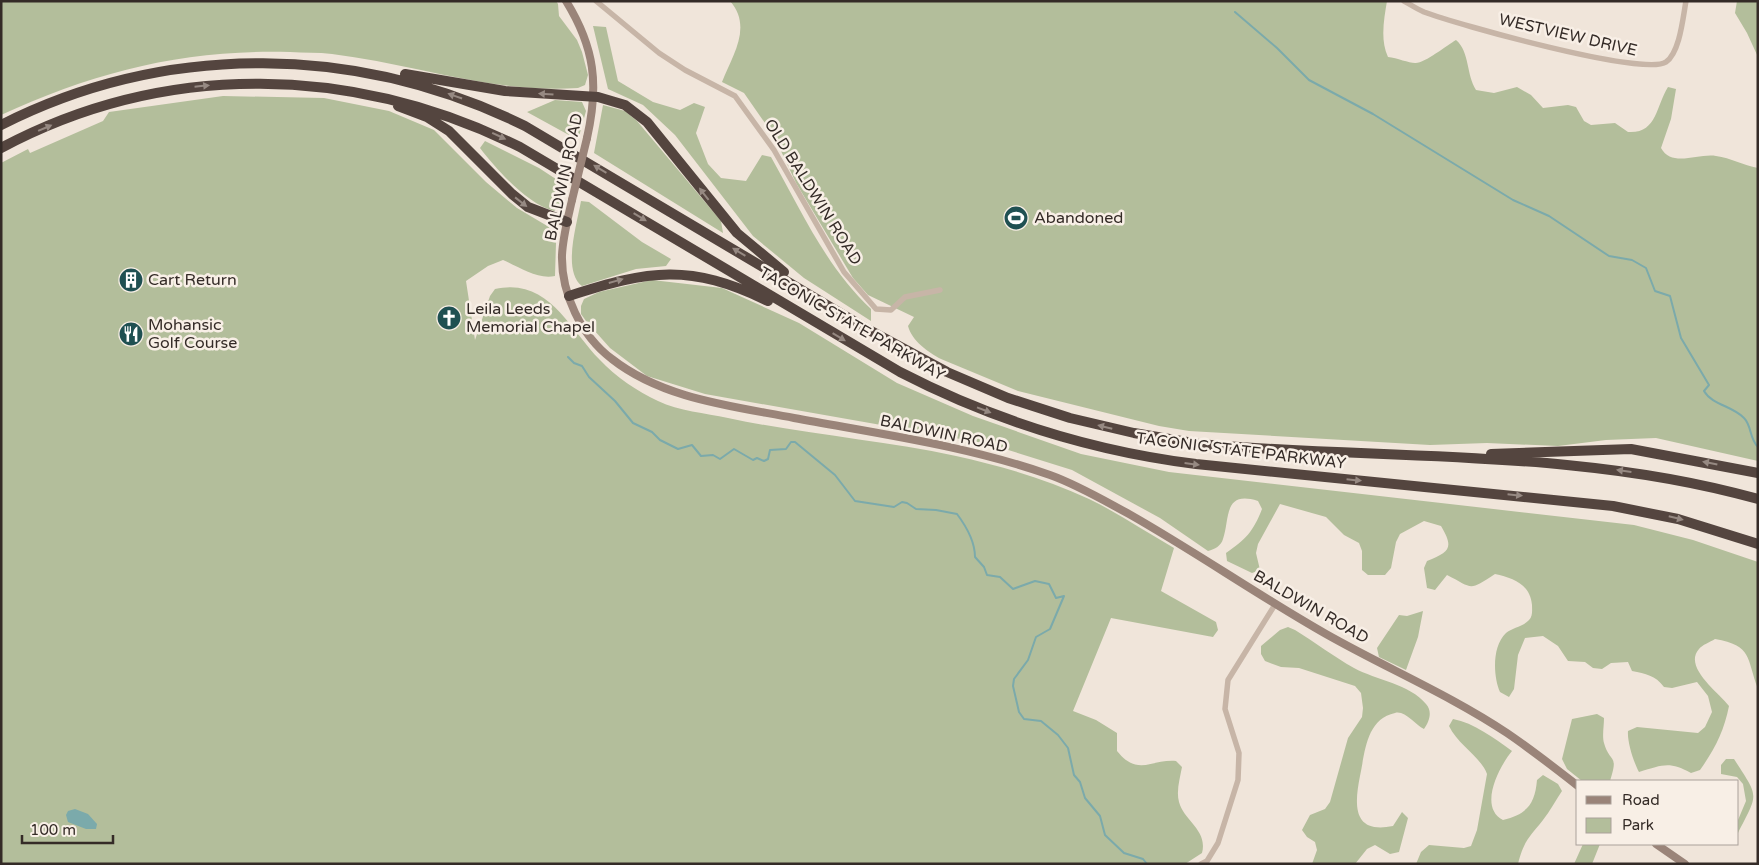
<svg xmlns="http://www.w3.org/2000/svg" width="1759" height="865" font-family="'Varela Round',sans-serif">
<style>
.green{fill:#b3be9b}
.water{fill:#7baaab}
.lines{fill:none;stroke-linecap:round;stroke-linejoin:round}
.stream{stroke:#7baaab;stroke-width:2}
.street{stroke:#c7b5a7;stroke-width:5.5}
.secondary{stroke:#9a8479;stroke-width:8}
.highway{stroke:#54453f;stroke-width:10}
.secondary-bridge{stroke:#9a8479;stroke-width:8}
.oneway{fill:#968982}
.labels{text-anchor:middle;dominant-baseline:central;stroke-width:5;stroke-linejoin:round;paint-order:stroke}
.street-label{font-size:16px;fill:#342b27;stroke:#f8efe6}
.poi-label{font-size:16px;fill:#342b27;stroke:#f8efe6;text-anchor:start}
</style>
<rect width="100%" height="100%" fill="#f0e5da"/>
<path class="green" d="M 1,1 L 556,1 L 558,4 L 559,16 L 577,40 L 582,52 L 588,75 L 585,85 L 578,88 C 495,94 414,64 332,54 C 318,52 304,53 290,52 C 186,49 96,71 1,115 Z
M 730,1 L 1387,1 C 1384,19 1380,40 1388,57 C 1397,58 1409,63 1415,63 C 1424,64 1447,45 1456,40 C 1470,52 1466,75 1476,90 L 1494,93 L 1517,87 L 1531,95 L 1543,108 L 1568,105 L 1576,107 L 1584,121 L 1591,125 L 1615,123 L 1628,132 C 1657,134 1656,106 1668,87 L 1676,89 L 1671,119 L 1661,148 C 1672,168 1698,153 1716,156 C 1731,158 1743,165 1758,168 L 1758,461 L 1656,438 L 1606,440 L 1558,446 L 1487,443 L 1430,445 L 1189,431 L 1159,426 L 1018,391 L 941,359 C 928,352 912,341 908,326 L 914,317 L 868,295 L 853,278 L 796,183 L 774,136 L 744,93 L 722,82 C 732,56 753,27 730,1 Z
M 1737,1 L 1758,1 L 1758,57 L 1747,33 L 1735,13 Z
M 593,26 L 606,27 L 618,81 L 653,102 L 680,110 L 694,103 L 705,107 L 696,133 L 708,164 L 721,178 L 746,181 L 762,155 L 771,157 C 801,210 826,267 871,309 L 871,321 L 804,278 L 753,236 L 675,135 L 643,105 L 608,89 Z
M 223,96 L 324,98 L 389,111 L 434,130 L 486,182 L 517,208 L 549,227 L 556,243 L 555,276 C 538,280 519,267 503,260 L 488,266 L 466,281 L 475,340 L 490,296 L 495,289 C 548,277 568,327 600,360 C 615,376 638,392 658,401 C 679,411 705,413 728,418 C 803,434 880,440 956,456 C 1001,466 1047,479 1089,499 C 1118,513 1146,532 1174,548 L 1161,591 L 1216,622 L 1218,630 L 1213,637 L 1111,618 L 1073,711 L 1096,720 L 1117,733 L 1117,751 C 1138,777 1151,759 1176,761 L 1182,767 C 1180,778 1176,791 1179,802 C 1184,821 1208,830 1202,853 L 1185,864 L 1,864 L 1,163 L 28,149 L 30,153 L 103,121 L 109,112 Z
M 555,100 L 582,102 L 586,111 L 578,140 L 527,112 Z
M 603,105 L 625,111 L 637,121 L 721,221 L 723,233 L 594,153 Z
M 485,141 L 539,168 L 565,185 L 559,207 L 554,211 C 527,204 497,170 480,148 Z
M 581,201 L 589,202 L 642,242 L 671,259 L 666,266 L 636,269 L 582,286 C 562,271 577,224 581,201 Z
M 652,280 L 722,288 L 799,323 L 897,383 L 973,416 L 1081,454 L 1169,472 L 1634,525 L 1693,540 L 1758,562 L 1758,689 C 1746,657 1753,646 1715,639 C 1710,642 1702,645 1699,649 C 1683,667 1718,692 1729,706 C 1724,731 1715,749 1700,770 L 1691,773 C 1669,761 1663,765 1639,772 C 1634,763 1627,742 1628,731 L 1637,727 L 1698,733 L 1705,727 L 1712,712 L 1708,696 L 1697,682 L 1672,688 L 1664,687 C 1655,675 1646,674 1632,671 L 1628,662 L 1611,663 L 1602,669 L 1593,668 L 1585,662 L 1568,661 L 1558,646 L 1543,636 L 1525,638 L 1518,655 L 1514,689 L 1509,697 L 1500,692 C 1493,676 1492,646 1506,633 C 1512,628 1524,626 1529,620 C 1533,616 1532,610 1532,605 C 1530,584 1513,578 1495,574 C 1468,592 1473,588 1447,575 L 1435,590 L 1427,588 L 1424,568 L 1427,561 C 1450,552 1454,548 1441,526 L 1424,521 L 1400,534 L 1396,542 L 1391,568 L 1385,575 L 1368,575 L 1362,570 L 1362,551 L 1359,543 L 1344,535 L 1326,517 L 1280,504 L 1258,544 L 1256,553 L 1260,570 L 1252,573 L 1227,561 L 1226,553 C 1246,539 1253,532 1262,509 L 1258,501 C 1223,490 1230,519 1223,539 C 1221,546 1215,549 1208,551 L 1160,518 L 1072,470 L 989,444 L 705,394 L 647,376 L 610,348 L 586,321 L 581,314 L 581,306 L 584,299 L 599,292 Z
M 1423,611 L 1418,637 L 1406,670 L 1379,657 L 1377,648 L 1399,615 L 1407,616 Z
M 1288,627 L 1295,630 C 1315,642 1334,657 1354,668 C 1376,680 1410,684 1426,704 C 1433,712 1429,722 1424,729 C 1415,725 1405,710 1395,713 C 1366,719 1365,753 1360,776 C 1354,806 1353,834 1393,826 L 1402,812 L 1408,818 L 1399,852 L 1390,854 L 1375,845 L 1367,849 L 1355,864 L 1312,864 L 1317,850 L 1315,842 L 1307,837 L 1302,830 L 1310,815 L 1325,809 L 1330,802 L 1348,738 L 1362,717 L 1363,708 L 1361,693 L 1355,686 L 1299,668 L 1281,667 L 1265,661 L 1261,654 L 1261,646 L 1280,630 Z
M 1597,714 L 1604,718 C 1604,726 1602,736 1604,743 C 1610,764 1619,753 1610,781 L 1582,781 L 1567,769 L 1562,759 L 1572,719 Z
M 1453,719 C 1474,723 1494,738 1512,751 C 1499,767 1478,807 1503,820 C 1527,814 1535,804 1537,780 L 1543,775 L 1558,784 L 1562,791 C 1556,800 1550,811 1543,820 C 1529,838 1524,840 1518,864 L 1416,864 L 1421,852 L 1429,845 L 1464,848 L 1471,846 L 1477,830 L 1487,774 C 1481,757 1458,745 1449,726 Z
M 1726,759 L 1734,759 C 1759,798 1759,792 1738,833 L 1738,820 L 1746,801 L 1743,784 L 1737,777 L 1721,774 L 1721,765 Z
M 1583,844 L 1600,844 L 1592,864 L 1574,864 Z"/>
<path class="water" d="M 75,809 L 88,814 L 97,824 L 96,829 L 86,829 L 68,822 L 66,815 L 68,811 Z"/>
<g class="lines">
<path class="stream" d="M 1235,12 L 1277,48 L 1309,80 L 1373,114 L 1513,200 L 1549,216 L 1609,256 L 1632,260 L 1646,268 L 1655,291 L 1670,296 L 1681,338 L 1709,385 L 1704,391 C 1712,405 1733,406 1744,418 C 1752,426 1749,438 1758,447
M 568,357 L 574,363 L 582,366 L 589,377 L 615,401 L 633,423 L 652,432 L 660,440 L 678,449 L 692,445 L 701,456 L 713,455 L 720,459 L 734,449 L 753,460 L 757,458 L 764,461 L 768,459 L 770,450 L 786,449 L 791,442 L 795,442 L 835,475 L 855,501 L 894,507 L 902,502 L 907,503 L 916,509 L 936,510 L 957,514 C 966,526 975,541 975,557 L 984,567 L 987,575 L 1000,577 L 1013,589 L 1035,581 L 1049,584 L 1056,598 L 1064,596 L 1050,629 L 1036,637 L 1028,660 L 1014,679 L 1013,686 L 1019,712 L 1024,719 L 1041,721 L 1058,735 L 1068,748 L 1074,775 L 1080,782 L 1085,798 L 1100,816 L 1105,835 L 1124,853 L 1143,859 L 1147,864"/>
<path class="street" d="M 596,1 L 659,53 L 685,70 L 735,96 L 774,150 L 844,272 L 876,309 L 891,310 L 905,297 L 940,290
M 1404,1 C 1411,5 1417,9 1424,12 C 1456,24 1644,77 1666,62 C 1680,52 1683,17 1686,1
M 1201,864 L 1207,861 L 1218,843 L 1238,780 L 1239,753 L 1225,709 L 1228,680 L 1276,603"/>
<path class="secondary" d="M 566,1 C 595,48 599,85 587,138
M 572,200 C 568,218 563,236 562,255 C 561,293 581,336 612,359 C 663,399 732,406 794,418 C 880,434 968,446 1050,475 C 1078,485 1103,500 1129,514 C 1196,552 1259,596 1326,634 C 1386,668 1450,695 1507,733 C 1532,750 1555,768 1578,786
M 1656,844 L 1685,864"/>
<path class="highway" d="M 405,74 L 505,91 L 598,97 L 625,105 L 647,122 L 737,233 L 784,272
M 398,106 L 427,117 L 449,131 L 512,194 L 528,207 L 567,222
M 1,125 C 167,41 359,44 525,126 L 869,330 L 947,372 L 1008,398 L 1070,418 L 1134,433 L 1199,444 C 1385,460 1577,448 1758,499
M 1,148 C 166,60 354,65 520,147 L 900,372 C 993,420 1092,451 1196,464 L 1613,506 L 1678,519 L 1758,544
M 569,296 C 650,270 689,263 768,301
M 1491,454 L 1631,449 L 1758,473"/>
<path class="secondary-bridge" d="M 572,200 L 587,138"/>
</g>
<defs><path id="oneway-solid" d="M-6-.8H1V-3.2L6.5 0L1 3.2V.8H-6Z" transform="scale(1.25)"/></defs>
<g class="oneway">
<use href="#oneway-solid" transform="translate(202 86) rotate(-6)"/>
<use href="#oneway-solid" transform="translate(546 94) rotate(-176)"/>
<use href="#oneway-solid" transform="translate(455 96) rotate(-161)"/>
<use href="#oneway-solid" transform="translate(45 128) rotate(-23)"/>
<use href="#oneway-solid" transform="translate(499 136) rotate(25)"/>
<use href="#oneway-solid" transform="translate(600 169) rotate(-149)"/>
<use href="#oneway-solid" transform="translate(704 194) rotate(-128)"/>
<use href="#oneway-solid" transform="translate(521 202) rotate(38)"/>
<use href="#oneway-solid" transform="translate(640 217) rotate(31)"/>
<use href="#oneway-solid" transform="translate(739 252) rotate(-149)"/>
<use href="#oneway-solid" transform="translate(616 281) rotate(-16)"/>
<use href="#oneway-solid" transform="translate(839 337) rotate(31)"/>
<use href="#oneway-solid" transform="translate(984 410) rotate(21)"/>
<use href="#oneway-solid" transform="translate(1105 427) rotate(-166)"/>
<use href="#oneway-solid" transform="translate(1710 463) rotate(-169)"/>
<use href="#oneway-solid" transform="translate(1192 464) rotate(7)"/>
<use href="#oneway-solid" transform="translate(1624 471) rotate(-172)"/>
<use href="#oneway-solid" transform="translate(1354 480) rotate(6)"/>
<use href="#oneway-solid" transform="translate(1515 495) rotate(6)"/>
<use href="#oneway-solid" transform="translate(1676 518) rotate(14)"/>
</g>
<defs>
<symbol id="stadium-disc" viewBox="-11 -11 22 22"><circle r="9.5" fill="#1f5052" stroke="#f8efe6"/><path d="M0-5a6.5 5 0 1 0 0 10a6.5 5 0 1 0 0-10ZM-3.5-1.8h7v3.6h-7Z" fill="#fff"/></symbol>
<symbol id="building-disc" viewBox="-11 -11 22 22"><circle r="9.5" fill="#1f5052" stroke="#f8efe6"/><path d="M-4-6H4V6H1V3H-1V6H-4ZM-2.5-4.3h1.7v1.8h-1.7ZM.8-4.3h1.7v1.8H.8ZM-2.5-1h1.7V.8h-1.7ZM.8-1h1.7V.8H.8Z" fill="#fff"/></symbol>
<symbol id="church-disc" viewBox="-11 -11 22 22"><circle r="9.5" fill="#1f5052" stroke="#f8efe6"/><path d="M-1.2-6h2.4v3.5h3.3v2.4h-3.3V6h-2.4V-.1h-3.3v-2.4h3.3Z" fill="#fff"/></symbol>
<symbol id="restaurant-disc" viewBox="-11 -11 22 22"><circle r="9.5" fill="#1f5052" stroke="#f8efe6"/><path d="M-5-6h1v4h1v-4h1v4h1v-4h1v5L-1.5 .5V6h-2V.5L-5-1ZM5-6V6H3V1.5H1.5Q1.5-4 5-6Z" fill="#fff"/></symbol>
</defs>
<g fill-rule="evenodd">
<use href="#stadium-disc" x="1002" y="204" width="28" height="28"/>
<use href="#building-disc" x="117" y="266" width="28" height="28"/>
<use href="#church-disc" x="435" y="304" width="28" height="28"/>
<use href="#restaurant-disc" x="117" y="320" width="28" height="28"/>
</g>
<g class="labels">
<g class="street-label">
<text transform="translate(1568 35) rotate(13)">WESTVIEW DRIVE</text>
<text transform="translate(564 177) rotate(-78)">BALDWIN ROAD</text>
<text transform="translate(813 192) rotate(58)">OLD BALDWIN ROAD</text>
<text transform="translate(852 324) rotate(30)">TACONIC STATE PARKWAY</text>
<text transform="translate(944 434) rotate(12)">BALDWIN ROAD</text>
<text transform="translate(1241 451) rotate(7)">TACONIC STATE PARKWAY</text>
<text transform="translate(1311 607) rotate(30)">BALDWIN ROAD</text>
</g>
<g class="poi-label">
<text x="1034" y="218">Abandoned</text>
<text x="148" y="280">Cart Return</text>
<text x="466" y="309">Leila Leeds<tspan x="466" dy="18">Memorial Chapel</tspan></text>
<text x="148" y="325">Mohansic<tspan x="148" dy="18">Golf Course</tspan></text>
</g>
</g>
<rect width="1759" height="865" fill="none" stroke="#342b27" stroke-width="5"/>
<rect x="1576" y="780" width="162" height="65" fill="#f8efe6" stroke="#aaa19a"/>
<rect x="1586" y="796" width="25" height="8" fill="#9a8479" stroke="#aaa19a"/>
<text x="1622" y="805" font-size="15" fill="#342b27">Road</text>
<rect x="1586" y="818" width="25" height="15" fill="#b3be9b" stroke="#aaa19a"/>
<text x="1622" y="830" font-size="15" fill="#342b27">Park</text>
<path d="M22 835v8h91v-8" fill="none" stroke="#342b27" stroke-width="2.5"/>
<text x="30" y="835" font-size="15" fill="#342b27" stroke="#f8efe6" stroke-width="4" paint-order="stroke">100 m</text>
</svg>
